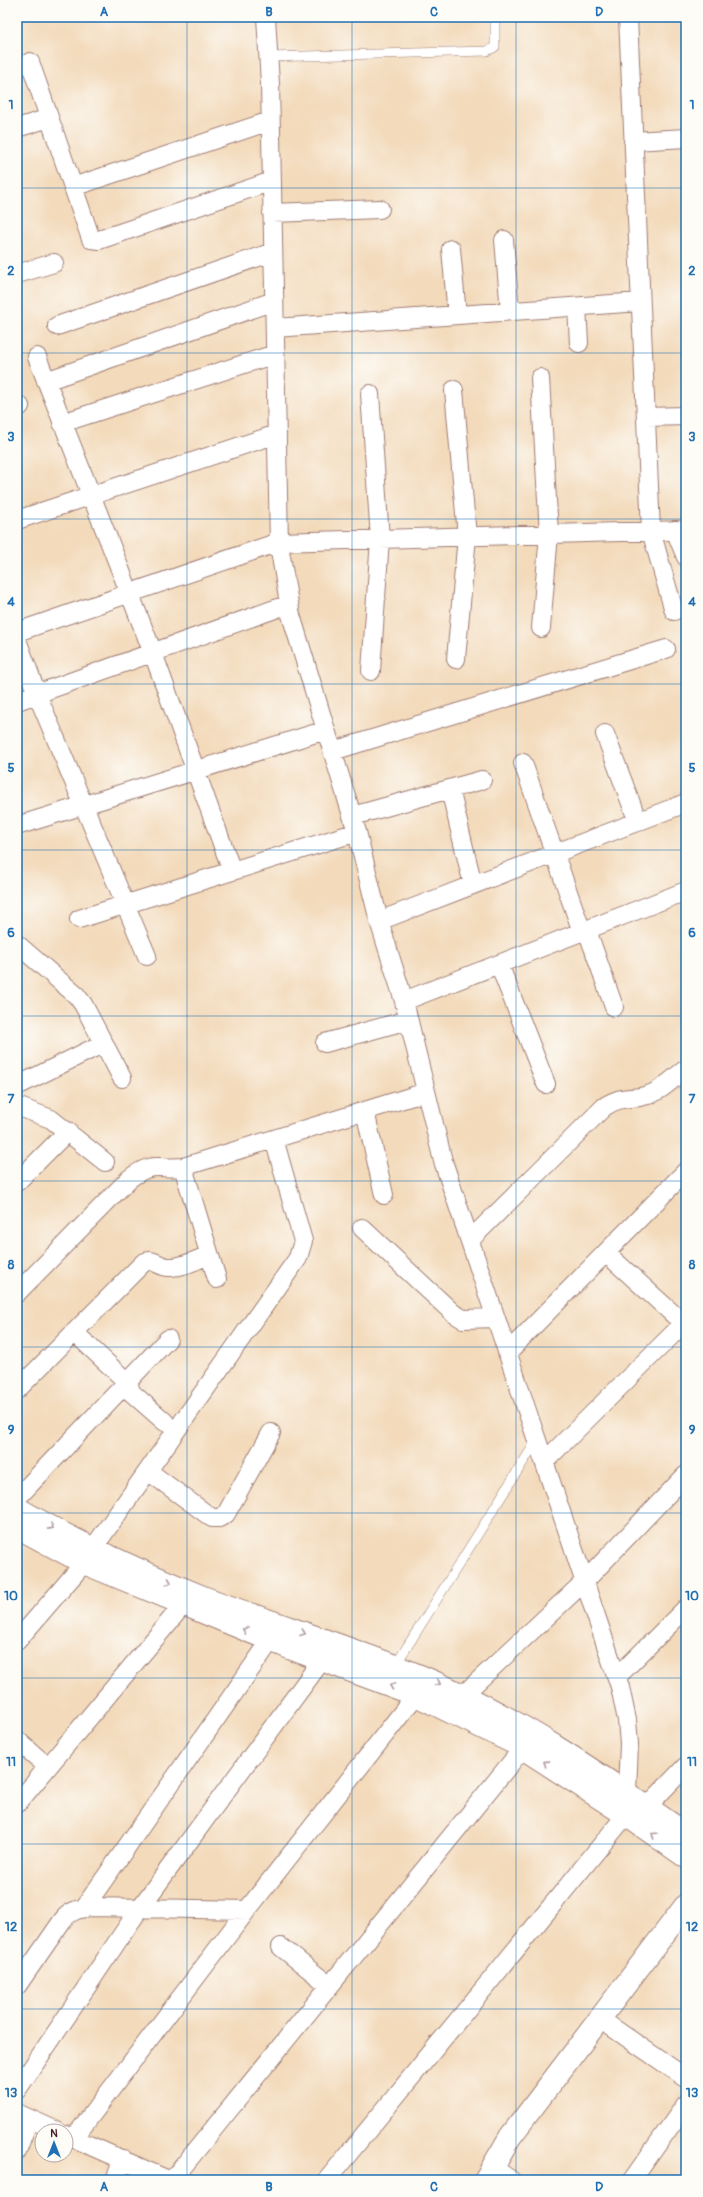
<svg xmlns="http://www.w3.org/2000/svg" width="703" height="2197" font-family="Pangolin,sans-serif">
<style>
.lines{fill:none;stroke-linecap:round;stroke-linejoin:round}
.lane-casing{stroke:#9e7c73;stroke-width:10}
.street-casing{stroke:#9e7c73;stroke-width:20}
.secondary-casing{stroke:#9e7c73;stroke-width:24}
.lane{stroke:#fff;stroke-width:9}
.street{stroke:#fff;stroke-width:18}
.secondary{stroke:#fff;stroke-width:22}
.oneway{stroke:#ae9aa0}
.grid{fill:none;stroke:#1f6fb2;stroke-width:1;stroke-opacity:0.55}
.neatline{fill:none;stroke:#1f6fb2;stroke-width:1.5}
.grid-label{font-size:13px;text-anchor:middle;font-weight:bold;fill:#1f6fb2}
</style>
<rect width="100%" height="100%" fill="#fdfcf7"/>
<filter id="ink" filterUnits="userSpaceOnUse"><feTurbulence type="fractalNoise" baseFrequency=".025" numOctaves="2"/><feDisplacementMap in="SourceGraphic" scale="8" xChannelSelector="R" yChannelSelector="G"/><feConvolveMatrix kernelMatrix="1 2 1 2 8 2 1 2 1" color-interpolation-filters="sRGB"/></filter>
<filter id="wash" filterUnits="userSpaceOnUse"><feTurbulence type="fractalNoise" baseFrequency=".012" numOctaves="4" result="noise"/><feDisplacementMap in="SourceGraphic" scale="16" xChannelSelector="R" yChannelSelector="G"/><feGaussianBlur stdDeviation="0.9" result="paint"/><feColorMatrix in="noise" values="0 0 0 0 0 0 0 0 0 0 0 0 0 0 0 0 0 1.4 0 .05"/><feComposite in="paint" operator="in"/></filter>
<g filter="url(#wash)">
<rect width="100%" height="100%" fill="#f3dabb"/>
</g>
<g filter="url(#ink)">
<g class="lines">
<defs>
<path id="lane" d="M 268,57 L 487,51 L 495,47 L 495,17
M 395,1666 L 537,1440"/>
<path id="street" d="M 266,17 L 270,84 L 279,545 L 291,615 L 357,832 L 379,921 L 404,1001 L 443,1161 L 620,1687 L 627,1720 L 629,1744 L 626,1815 L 327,2180
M 628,17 L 651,531 L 674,611
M 30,62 L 91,239 L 99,240 L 272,181
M 17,128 L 49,118
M 633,141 L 686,138
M 73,187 L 270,121
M 272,213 L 380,209
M 504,240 L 510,311
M 451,249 L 457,315
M 17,274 L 54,263
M 577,307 L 579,343
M 57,326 L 273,252
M 275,328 L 640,302
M 37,357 L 153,653 L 232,871
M 540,378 L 549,534 L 541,628
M 46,381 L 274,301
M 454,390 L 467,536 L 456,659
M 370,394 L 380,539 L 371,671
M 17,407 L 20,406
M 646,417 L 686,416
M 62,423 L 275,354
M 17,520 L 277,434
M 675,530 L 686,557
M 17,632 L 279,542 L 686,530
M 17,640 L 37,694 L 147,956
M 17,701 L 289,604
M 605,734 L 638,822
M 333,751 L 666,649
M 523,763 L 582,932
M 450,789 L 473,885
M 353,816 L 482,780
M 20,825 L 326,730
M 79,919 L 357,832
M 379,921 L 686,803
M 587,930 L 614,1007
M 17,944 L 76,995 L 83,1004 L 122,1078
M 499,964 L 546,1084
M 404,1001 L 686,891
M 325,1043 L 408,1020
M 17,1086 L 104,1043
M 17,1106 L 51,1119 L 105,1162
M 365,1111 L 384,1195
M 183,1167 L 217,1279
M 17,1182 L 68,1131
M 362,1228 L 453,1313 L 463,1319 L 496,1318
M 470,1240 L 604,1107 C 624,1094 629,1101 648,1095 C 662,1091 674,1077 686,1069
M 606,1253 L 683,1323
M 17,1293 L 129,1179 C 154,1160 157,1170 183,1167 L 426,1092
M 74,1332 L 127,1382 L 132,1393 L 165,1422
M 507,1353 L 686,1171
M 17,1390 L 143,1263 C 154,1257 158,1267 169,1267 C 182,1268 198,1259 209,1255
M 544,1462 L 686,1321
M 148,1471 L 212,1518 L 219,1518 L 226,1514 L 271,1433
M 17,1498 L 168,1339
M 92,1550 L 298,1258 L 303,1241 L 274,1139
M 17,1641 L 84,1563
M 617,1677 L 686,1608
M 463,1695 L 584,1582 L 686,1475
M 17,1740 L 48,1767
M 17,1804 L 183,1605
M 638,1816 L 686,1766
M 84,1908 L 271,1640
M 281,1947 L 330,1986
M 17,1986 L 62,1921 C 70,1910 79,1909 92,1907 L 247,1910
M 600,2019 L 686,2078
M 17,2090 L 140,1908 L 322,1660
M 17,2113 L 57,2131
M 66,2135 L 168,2180
M 74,2138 L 247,1910 L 416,1695
M 17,2151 L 29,2119
M 492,2167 L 511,2180
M 115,2180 L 123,2159
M 172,2180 L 523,1748
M 632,2180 L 686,2104"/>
<path id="secondary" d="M 17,1508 C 76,1543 139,1571 203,1597 C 279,1626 358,1649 432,1681 C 523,1720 605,1778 686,1834
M 17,1527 L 84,1563 L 292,1649 L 416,1695 L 518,1745 L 626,1815 L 686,1857
M 485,2180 L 510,2137 L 686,1905"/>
</defs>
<use href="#lane" class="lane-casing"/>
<use href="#street" class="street-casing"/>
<use href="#secondary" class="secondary-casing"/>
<use href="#lane" class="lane"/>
<use href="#street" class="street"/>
<use href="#secondary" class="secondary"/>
</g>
<defs><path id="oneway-chevron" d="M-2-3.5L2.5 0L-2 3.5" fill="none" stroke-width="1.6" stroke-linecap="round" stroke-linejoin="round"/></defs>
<g class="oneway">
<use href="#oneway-chevron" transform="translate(51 1527) rotate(29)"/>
<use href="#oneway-chevron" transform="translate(169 1582) rotate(23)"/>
<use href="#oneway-chevron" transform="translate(245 1630) rotate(-158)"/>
<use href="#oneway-chevron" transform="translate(303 1633) rotate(20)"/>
<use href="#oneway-chevron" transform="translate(438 1683) rotate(26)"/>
<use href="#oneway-chevron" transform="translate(392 1686) rotate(-159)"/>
<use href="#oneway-chevron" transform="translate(546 1763) rotate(-147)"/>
<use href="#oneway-chevron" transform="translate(654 1835) rotate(-145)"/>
</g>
</g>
<path class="grid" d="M 187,17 L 187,2180M 352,17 L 352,2180M 516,17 L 516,2180M 17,188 L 686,188M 17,353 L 686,353M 17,519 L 686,519M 17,684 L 686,684M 17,850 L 686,850M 17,1016 L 686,1016M 17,1181 L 686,1181M 17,1347 L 686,1347M 17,1513 L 686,1513M 17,1678 L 686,1678M 17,1844 L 686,1844M 17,2009 L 686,2009"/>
<rect width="703" height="2197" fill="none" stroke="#fdfcf7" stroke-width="44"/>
<g transform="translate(54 2143)"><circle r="19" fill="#fdfcf7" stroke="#b5a4a5"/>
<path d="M0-3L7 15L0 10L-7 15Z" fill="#1f6fb2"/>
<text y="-6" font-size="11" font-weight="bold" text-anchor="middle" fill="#4a1f2b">N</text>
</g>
<rect x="22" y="22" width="659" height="2153" class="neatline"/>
<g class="grid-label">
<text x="104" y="16">A</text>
<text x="269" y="16">B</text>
<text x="434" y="16">C</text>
<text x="599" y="16">D</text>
<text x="11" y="109">1</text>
<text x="692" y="109">1</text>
<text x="11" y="275">2</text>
<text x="692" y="275">2</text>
<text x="11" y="441">3</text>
<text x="692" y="441">3</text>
<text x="11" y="606">4</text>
<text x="692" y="606">4</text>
<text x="11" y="772">5</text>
<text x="692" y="772">5</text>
<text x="11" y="937">6</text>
<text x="692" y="937">6</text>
<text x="11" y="1103">7</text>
<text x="692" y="1103">7</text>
<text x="11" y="1269">8</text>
<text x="692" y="1269">8</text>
<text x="11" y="1434">9</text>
<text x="692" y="1434">9</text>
<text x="11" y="1600">10</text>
<text x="692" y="1600">10</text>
<text x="11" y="1766">11</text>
<text x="692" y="1766">11</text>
<text x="11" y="1931">12</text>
<text x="692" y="1931">12</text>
<text x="11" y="2097">13</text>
<text x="692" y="2097">13</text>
<text x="104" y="2191">A</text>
<text x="269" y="2191">B</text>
<text x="434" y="2191">C</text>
<text x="599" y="2191">D</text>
</g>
</svg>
